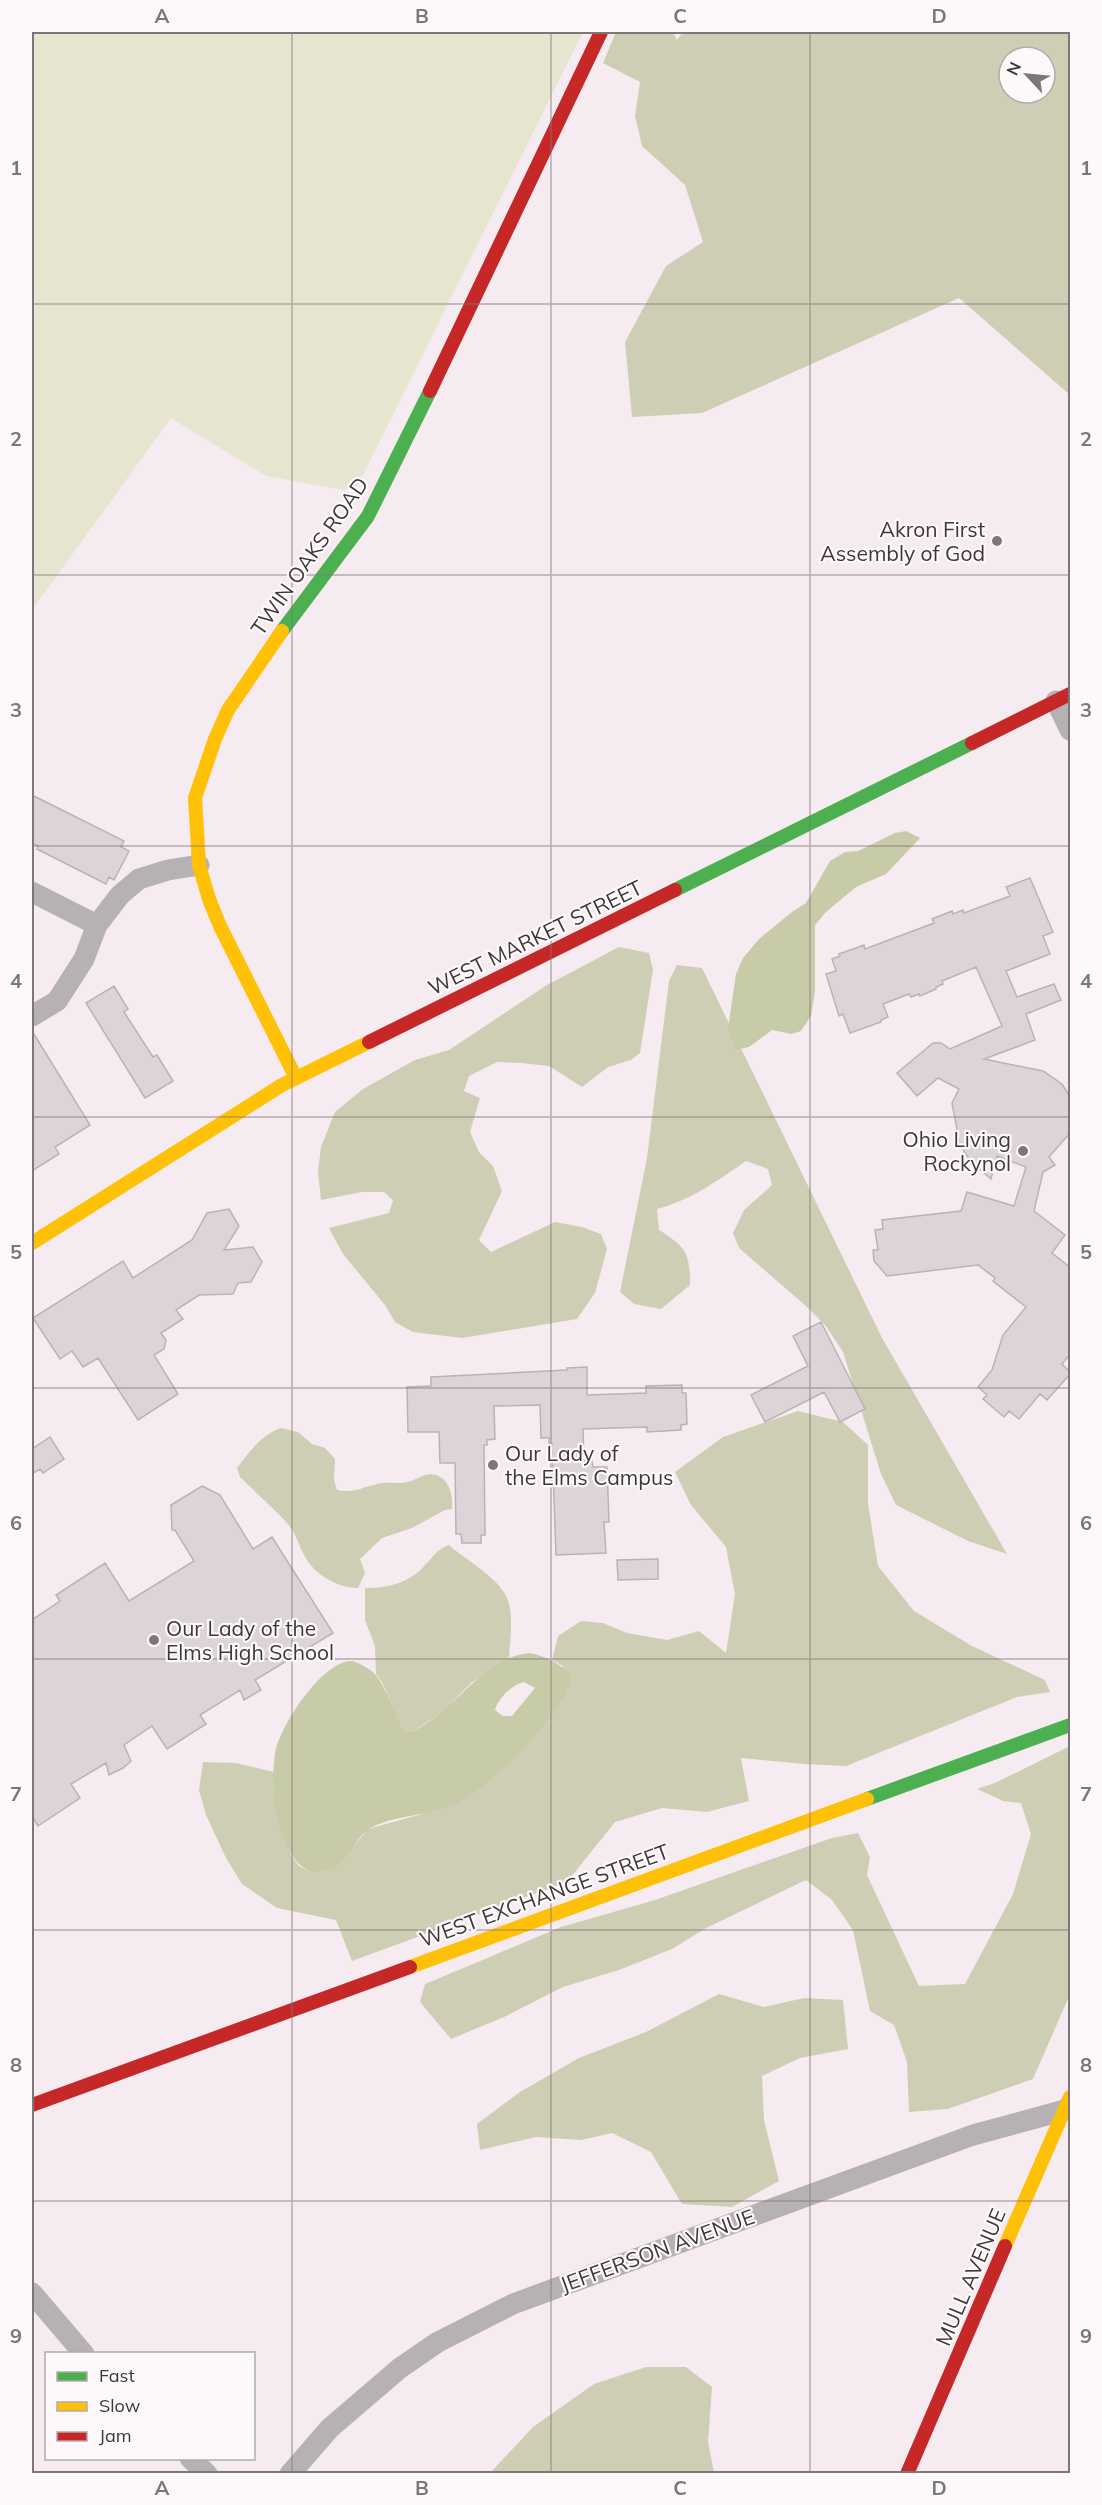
<svg xmlns="http://www.w3.org/2000/svg" width="1102" height="2505" font-family="Mulish,sans-serif">
<style>
.green{fill:#e5e5d0}
.forest{fill:#ceceb5;fill-rule:evenodd}
.water{fill:#c7cba8;fill-rule:evenodd}
.building{fill:#dcd4d8;stroke:#bbb2b6;stroke-width:1.5}
.lines{fill:none;stroke-linecap:round;stroke-linejoin:round}
.street{stroke:#b6b1b4;stroke-width:21}
.fast{stroke:#4caf50;stroke-width:14}
.slow{stroke:#ffc107;stroke-width:14}
.jam{stroke:#c62828;stroke-width:14}
.grid{fill:none;stroke:#7f767a;stroke-width:1.5;stroke-opacity:0.55}
.poi-dot{fill:#7f767a;stroke:#fdf9fb;stroke-width:2}
.labels{text-anchor:middle;dominant-baseline:central;stroke-width:4.5;stroke-linejoin:round;paint-order:stroke}
.poi-label{font-size:21px;fill:#3f373a;stroke:#fdf9fb;text-anchor:end}
.street-label{font-size:21px;fill:#3f373a;stroke:#fdf9fb}
.neatline{fill:none;stroke:#7f767a;stroke-width:2}
.grid-label{font-size:20px;text-anchor:middle;font-weight:bold;fill:#7f767a}
</style>
<rect width="100%" height="100%" fill="#f6ebf0"/>
<path class="green" d="M 32,32 L 583,32 L 358,485 L 343,490 L 266,476 L 171,418 L 32,610 Z"/>
<path class="forest" d="M 616,32 L 673,32 L 677,40 L 683,32 L 1070,32 L 1070,395 L 959,298 L 702,413 L 632,417 L 625,342 L 666,266 L 703,242 L 685,185 L 642,146 L 635,116 L 640,82 L 603,63 ZM 1009,57 L 1045,57 L 1045,93 L 1009,93 Z
M 619,947 L 649,953 L 653,970 L 640,1053 L 631,1060 L 608,1067 L 582,1087 L 549,1066 L 522,1063 L 497,1062 L 469,1076 L 464,1091 L 480,1098 L 470,1132 L 479,1152 L 493,1166 L 502,1191 L 479,1240 L 491,1252 L 555,1222 L 582,1227 L 601,1234 L 607,1249 L 595,1293 L 577,1319 L 462,1338 L 413,1332 L 395,1322 L 385,1305 L 343,1254 L 329,1228 L 389,1213 L 393,1200 L 384,1192 L 362,1192 L 321,1200 L 318,1172 L 321,1147 L 335,1112 L 363,1089 L 415,1060 L 449,1050 L 547,985 Z
M 677,965 L 702,968 L 882,1338 L 1007,1554 L 968,1541 L 896,1505 L 881,1474 L 843,1352 L 826,1326 L 806,1306 L 739,1248 L 733,1233 L 744,1210 L 772,1185 L 768,1169 L 746,1161 C 717,1181 691,1200 657,1209 L 659,1230 C 686,1247 690,1253 690,1285 L 661,1309 L 634,1304 L 620,1292 L 647,1158 L 669,981 Z
M 798,1411 L 843,1422 L 868,1445 L 868,1504 L 878,1566 L 914,1611 L 972,1646 L 1045,1680 L 1050,1692 L 1017,1697 L 846,1766 L 804,1764 L 741,1758 L 749,1801 L 707,1812 L 662,1808 L 615,1822 L 567,1882 L 352,1961 L 336,1920 L 277,1908 L 242,1884 L 226,1858 L 206,1815 L 199,1790 L 203,1762 L 236,1763 L 274,1772 L 273,1789 L 291,1855 L 299,1866 L 313,1873 L 339,1864 L 368,1829 L 422,1814 L 563,1666 L 552,1660 L 558,1636 L 581,1621 L 603,1623 L 627,1633 L 667,1640 L 699,1631 L 726,1653 L 735,1594 L 726,1547 L 691,1505 L 675,1472 L 723,1437 Z
M 281,1428 L 298,1432 L 312,1444 L 325,1448 L 335,1459 L 334,1480 L 337,1490 C 354,1494 367,1485 383,1483 C 391,1482 400,1484 407,1482 C 413,1481 419,1477 425,1475 C 446,1470 454,1492 452,1509 L 445,1510 L 412,1528 L 382,1538 L 360,1559 L 365,1573 L 358,1588 C 339,1588 317,1576 307,1560 C 299,1548 297,1534 287,1523 C 272,1507 256,1493 240,1477 L 237,1468 C 249,1452 261,1435 281,1428 Z
M 449,1545 C 465,1559 495,1576 505,1594 C 515,1611 510,1639 509,1658 L 471,1683 L 443,1712 L 412,1732 L 403,1729 L 382,1682 L 376,1674 L 375,1646 L 365,1620 L 365,1588 C 388,1588 410,1583 425,1565 C 434,1556 437,1549 449,1545 Z
M 1070,1746 L 1070,1994 L 1033,2079 L 948,2109 L 909,2112 L 907,2062 L 894,2025 L 870,2011 L 853,1930 L 832,1900 L 806,1880 L 706,1928 L 672,1949 L 619,1970 L 563,1987 L 504,2017 L 451,2039 L 420,2002 L 425,1984 L 561,1927 L 655,1900 L 832,1838 L 858,1833 L 870,1857 L 867,1875 L 919,1986 L 965,1984 L 1013,1894 L 1031,1834 L 1021,1803 L 1003,1801 L 977,1789 L 995,1783 Z
M 719,1994 L 764,2007 L 804,1998 L 843,2000 L 848,2049 L 800,2058 L 762,2076 L 764,2120 L 779,2181 L 732,2207 L 682,2204 L 651,2152 L 612,2133 L 581,2140 L 536,2137 L 480,2150 L 477,2124 L 520,2092 L 579,2058 L 646,2032 Z
M 646,2367 L 686,2367 L 712,2387 L 708,2442 L 714,2473 L 490,2473 L 533,2427 L 594,2384 Z"/>
<path class="water" d="M 906,831 L 920,838 L 886,874 L 856,887 L 826,912 L 815,925 L 815,991 L 811,1016 L 801,1031 L 792,1034 L 772,1030 L 749,1047 L 736,1050 L 728,1029 L 736,974 L 743,958 L 759,939 L 792,912 L 806,903 L 830,861 L 845,852 L 858,851 L 895,833 Z
M 530,1653 C 547,1657 560,1663 571,1676 C 567,1712 489,1787 457,1803 C 432,1816 391,1815 369,1829 C 356,1837 351,1856 339,1864 C 332,1869 320,1870 313,1873 C 295,1864 292,1857 285,1839 C 273,1813 271,1783 275,1754 C 279,1727 321,1663 350,1661 C 357,1661 368,1668 374,1673 C 382,1680 398,1717 403,1729 L 412,1732 C 423,1726 434,1719 443,1711 C 469,1689 493,1656 530,1653 ZM 524,1682 L 535,1688 L 512,1716 L 503,1716 L 495,1710 C 498,1698 513,1684 524,1682 Z"/>
<path class="building" d="M 32,795 L 124,841 L 121,847 L 129,851 L 114,880 L 109,877 L 106,884 L 37,849 L 38,846 L 32,843 Z
M 1030,878 L 1053,932 L 1043,936 L 1050,954 L 1006,971 L 1017,997 L 1054,984 L 1061,1000 L 1026,1014 L 1035,1040 L 984,1059 L 1043,1071 L 1062,1084 L 1069,1095 L 1071,1132 L 1049,1157 L 1055,1165 L 1043,1172 L 1034,1211 L 1065,1235 L 1052,1253 L 1071,1268 L 1071,1353 L 1062,1364 L 1071,1373 L 1047,1400 L 1040,1394 L 1019,1419 L 1009,1411 L 1004,1417 L 983,1399 L 987,1395 L 978,1387 L 992,1370 L 1003,1335 L 1026,1307 L 993,1281 L 995,1278 L 978,1265 L 887,1276 L 874,1261 L 873,1250 L 878,1250 L 875,1230 L 883,1229 L 882,1220 L 961,1211 L 967,1192 L 1014,1206 L 1026,1167 L 997,1156 L 991,1179 L 971,1162 L 960,1145 L 952,1103 L 959,1089 L 938,1078 L 917,1096 L 897,1073 L 933,1043 L 941,1043 L 950,1049 L 1002,1026 L 976,967 L 942,981 L 943,984 L 936,987 L 936,989 L 920,996 L 919,994 L 911,997 L 909,994 L 883,1004 L 888,1017 L 881,1020 L 881,1022 L 850,1033 L 843,1014 L 839,1016 L 826,974 L 836,971 L 832,959 L 840,956 L 839,954 L 864,945 L 865,949 L 934,923 L 932,919 L 952,911 L 953,914 L 963,910 L 964,913 L 1010,896 L 1006,887 Z
M 114,986 L 128,1009 L 124,1012 L 153,1057 L 157,1055 L 173,1081 L 145,1098 L 86,1003 Z
M 32,1031 L 90,1125 L 55,1147 L 59,1154 L 32,1171 Z
M 229,1209 L 239,1226 L 224,1250 L 253,1247 L 262,1262 L 251,1282 L 238,1283 L 233,1294 L 199,1295 L 176,1310 L 183,1319 L 161,1333 L 166,1340 L 164,1349 L 154,1355 L 178,1394 L 138,1420 L 98,1358 L 83,1367 L 72,1351 L 60,1359 L 33,1318 L 123,1261 L 133,1278 L 192,1240 L 207,1213 Z
M 821,1322 L 865,1409 L 840,1422 L 824,1392 L 765,1422 L 751,1395 L 808,1366 L 793,1336 Z
M 587,1367 L 587,1395 L 646,1393 L 646,1386 L 682,1385 L 682,1393 L 686,1393 L 687,1424 L 681,1425 L 681,1430 L 647,1432 L 647,1427 L 583,1429 L 584,1461 L 592,1461 L 593,1467 L 607,1467 L 609,1522 L 604,1522 L 606,1553 L 556,1555 L 552,1444 L 549,1444 L 549,1438 L 541,1438 L 540,1405 L 494,1406 L 495,1439 L 487,1440 L 487,1445 L 484,1445 L 485,1535 L 481,1535 L 481,1543 L 462,1543 L 461,1534 L 456,1534 L 455,1463 L 440,1463 L 439,1432 L 408,1432 L 407,1387 L 431,1386 L 431,1377 L 567,1370 L 567,1368 Z
M 50,1437 L 64,1459 L 43,1473 L 40,1469 L 32,1474 L 32,1449 Z
M 202,1486 L 220,1495 L 253,1549 L 272,1537 L 333,1633 L 255,1680 L 261,1690 L 244,1700 L 240,1690 L 200,1715 L 206,1724 L 167,1749 L 152,1726 L 124,1745 L 131,1761 L 123,1768 L 109,1775 L 106,1763 L 71,1784 L 80,1798 L 38,1826 L 32,1816 L 32,1620 L 60,1601 L 56,1595 L 105,1563 L 129,1601 L 194,1561 L 175,1530 L 172,1530 L 171,1505 Z
M 658,1559 L 658,1579 L 618,1580 L 617,1560 Z"/>
<g class="lines">
<path class="street" d="M 1056,701 L 1070,730
M 32,892 L 97,925
M 32,1016 L 57,1001 L 84,959 L 97,925 L 120,895 L 139,879 L 168,870 L 199,865
M 32,2293 L 84,2354
M 190,2458 L 207,2474
M 290,2474 L 330,2428 L 400,2368 L 438,2342 L 513,2304 L 973,2135 L 1065,2110 L 1070,2110"/>
<path class="fast" d="M 282,631 L 368,516 L 430,391
M 675,890 L 972,743
M 867,1799 L 1070,1725"/>
<path class="slow" d="M 282,631 L 228,710 L 215,739 L 195,798 L 199,865 L 209,899 L 220,926 L 296,1078
M 32,1243 L 282,1085 L 369,1042
M 410,1967 L 867,1799
M 1005,2246 L 1070,2097"/>
<path class="jam" d="M 430,391 L 601,32
M 972,743 L 1070,694
M 369,1042 L 675,890
M 32,2105 L 410,1967
M 907,2474 L 1005,2246"/>
</g>
<path class="grid" d="M 292,32 L 292,2474M 551,32 L 551,2474M 810,32 L 810,2474M 32,304 L 1070,304M 32,575 L 1070,575M 32,846 L 1070,846M 32,1117 L 1070,1117M 32,1388 L 1070,1388M 32,1659 L 1070,1659M 32,1930 L 1070,1930M 32,2201 L 1070,2201"/>
<g class="poi-dot">
<circle cx="997" cy="541" r="6"/>
<circle cx="1023" cy="1151" r="6"/>
<circle cx="493" cy="1465" r="6"/>
<circle cx="154" cy="1640" r="6"/>
</g>
<g class="labels">
<g class="poi-label">
<text x="985" y="529">Akron First<tspan x="985" dy="24">Assembly of God</tspan></text>
<text x="1011" y="1139">Ohio Living<tspan x="1011" dy="24">Rockynol</tspan></text>
<text x="505" y="1453" text-anchor="start">Our Lady of<tspan x="505" dy="24">the Elms Campus</tspan></text>
<text x="166" y="1628" text-anchor="start">Our Lady of the<tspan x="166" dy="24">Elms High School</tspan></text>
</g>
<g class="street-label">
<text transform="translate(309 556) rotate(-55)">TWIN OAKS ROAD</text>
<text transform="translate(535 937) rotate(-26)">WEST MARKET STREET</text>
<text transform="translate(544 1895) rotate(-20)">WEST EXCHANGE STREET</text>
<text transform="translate(657 2250) rotate(-20)">JEFFERSON AVENUE</text>
<text transform="translate(970 2277) rotate(-67)">MULL AVENUE</text>
</g>
</g>
<rect width="1102" height="2505" fill="none" stroke="#fdf9fb" stroke-width="66"/>
<rect x="45" y="2352" width="210" height="108" fill="#fdf9fb" stroke="#b1abae" stroke-width="1.5"/>
<rect x="57" y="2372" width="30" height="9" fill="#4caf50" stroke="#b1abae" stroke-width="1.5"/>
<text x="99" y="2382" font-size="18" fill="#3f373a">Fast</text>
<rect x="57" y="2402" width="30" height="9" fill="#ffc107" stroke="#b1abae" stroke-width="1.5"/>
<text x="99" y="2412" font-size="18" fill="#3f373a">Slow</text>
<rect x="57" y="2432" width="30" height="9" fill="#c62828" stroke="#b1abae" stroke-width="1.5"/>
<text x="99" y="2442" font-size="18" fill="#3f373a">Jam</text>
<g transform="translate(1027 75) rotate(296)"><circle r="28" fill="#fdf9fb" stroke="#b1abae" stroke-width="1.5"/>
<path d="M0-4.5L10 22L0 15L-10 22Z" fill="#7f767a"/>
<text y="-9" font-size="16" font-weight="bold" text-anchor="middle" fill="#3f373a">N</text>
</g>
<rect x="33" y="33" width="1036" height="2439" class="neatline"/>
<g class="grid-label">
<text x="162" y="23">A</text>
<text x="422" y="23">B</text>
<text x="680" y="23">C</text>
<text x="939" y="23">D</text>
<text x="16" y="175">1</text>
<text x="1086" y="175">1</text>
<text x="16" y="446">2</text>
<text x="1086" y="446">2</text>
<text x="16" y="717">3</text>
<text x="1086" y="717">3</text>
<text x="16" y="988">4</text>
<text x="1086" y="988">4</text>
<text x="16" y="1259">5</text>
<text x="1086" y="1259">5</text>
<text x="16" y="1530">6</text>
<text x="1086" y="1530">6</text>
<text x="16" y="1801">7</text>
<text x="1086" y="1801">7</text>
<text x="16" y="2072">8</text>
<text x="1086" y="2072">8</text>
<text x="16" y="2343">9</text>
<text x="1086" y="2343">9</text>
<text x="162" y="2495">A</text>
<text x="422" y="2495">B</text>
<text x="680" y="2495">C</text>
<text x="939" y="2495">D</text>
</g>
</svg>
